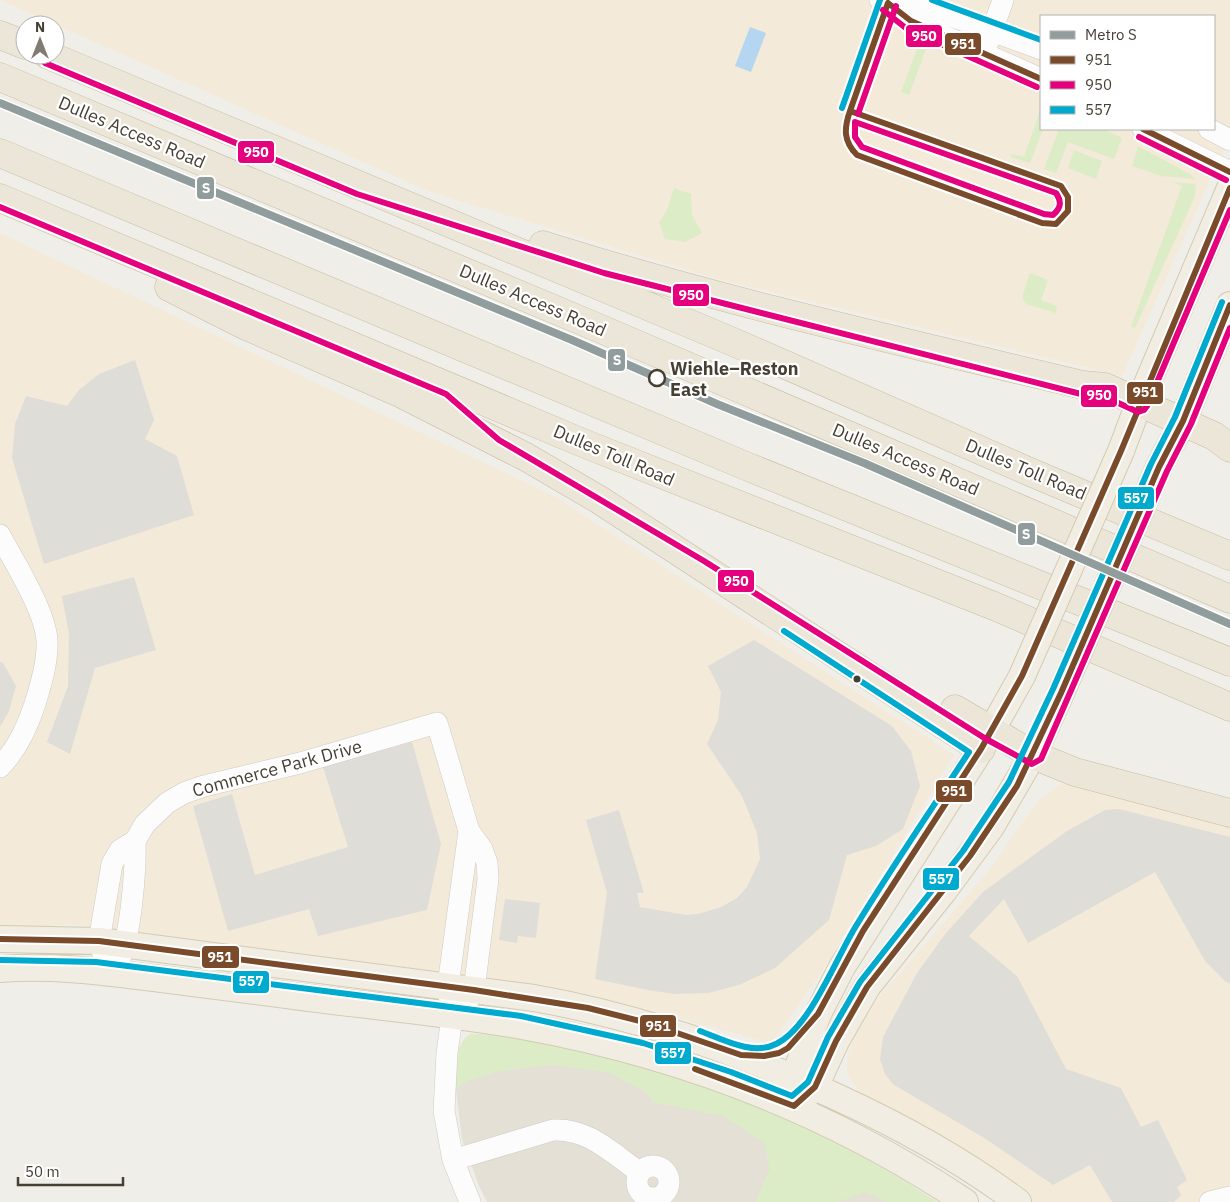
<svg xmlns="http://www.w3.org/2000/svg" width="1230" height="1202" font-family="'IBM Plex Sans',sans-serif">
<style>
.residential{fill:#e4e0d5}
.commercial{fill:#f3ead9;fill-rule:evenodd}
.green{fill:#dcecc6}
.parking{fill:#dfddd8}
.water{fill:#b5d6f0}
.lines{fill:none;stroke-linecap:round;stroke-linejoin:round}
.minor-casing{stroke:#cecbc5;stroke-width:22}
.major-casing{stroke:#d3cbb4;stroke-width:28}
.highway-casing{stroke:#c8bca2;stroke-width:29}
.minor{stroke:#fdfcfc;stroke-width:21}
.major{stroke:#f1ede2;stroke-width:26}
.highway{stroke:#ece6d8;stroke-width:28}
.major-bridge-casing{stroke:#d3cbb4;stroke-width:28;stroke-linecap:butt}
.major-bridge{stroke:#f1ede2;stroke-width:26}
.bus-1-casing{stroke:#fff;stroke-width:10}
.bus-2-casing{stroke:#fff;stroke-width:10}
.bus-3-casing{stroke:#fff;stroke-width:10}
.bus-1{stroke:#7a4b2a;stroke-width:6}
.bus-2{stroke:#e5007d;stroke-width:6}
.bus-3{stroke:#00a9ce;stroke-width:6}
.metro-1-casing{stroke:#fff;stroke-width:11}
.metro-1{stroke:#919d9d;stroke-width:8}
.stop-dot{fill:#fff;stroke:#453f34;stroke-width:2.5}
.bus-dot{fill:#453f34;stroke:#fff;stroke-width:2}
.labels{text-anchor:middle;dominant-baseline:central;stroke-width:4.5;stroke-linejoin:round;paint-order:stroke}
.street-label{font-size:18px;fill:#453f34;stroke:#fff}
.stop-label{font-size:18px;font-weight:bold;fill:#453f34;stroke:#fff;text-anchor:start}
.line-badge{stroke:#fff;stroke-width:2}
.badge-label{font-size:14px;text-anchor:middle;font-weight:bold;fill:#fff}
</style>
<rect width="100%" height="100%" fill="#f0eee8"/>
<path class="residential" d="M 471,1034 L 523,1040 L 727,1094 L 833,1142 L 903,1180 L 937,1202 L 487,1202 L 479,1186 L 462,1139 L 456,1090 L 459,1048 L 465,1038 Z"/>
<path class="commercial" d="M 0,0 L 1230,0 L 1230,136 L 1122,376 L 722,280 L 433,193 ZM 1041,16 L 1214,16 L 1214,129 L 1041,129 Z
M 0,233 L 554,496 L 954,755 L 819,976 L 771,1043 L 611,1000 L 72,924 L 0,930 Z
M 1073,782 L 1230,821 L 1230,1202 L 1032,1202 L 873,1103 L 859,1092 L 847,1074 L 848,1053 L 857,1028 L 873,1004 L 986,874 L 1038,801 L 1060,785 Z"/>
<path class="green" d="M 918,46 L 926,49 L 909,95 L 901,92 Z
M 1041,108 L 1043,129 L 1030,163 L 1011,157 L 1012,154 L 1024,157 Z
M 1059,129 L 1103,129 L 1122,138 L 1114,159 L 1068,142 L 1056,173 L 1044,169 Z
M 1138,146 L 1190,174 L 1195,179 L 1161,176 L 1132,166 Z
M 1074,150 L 1102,161 L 1096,179 L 1068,168 Z
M 1173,182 L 1196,184 L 1195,196 L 1135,328 L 1131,327 L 1182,186 Z
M 674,188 L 691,194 L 692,215 L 702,233 L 685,242 L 665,239 L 659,222 L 667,210 Z
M 1030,273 L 1048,280 L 1041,300 L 1057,306 L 1056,313 L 1026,304 L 1022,297 Z
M 471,1034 C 496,1034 522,1040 546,1044 C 683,1067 822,1125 937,1202 L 887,1202 L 866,1192 L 837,1202 L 755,1202 L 770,1169 L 764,1143 L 724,1116 L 652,1102 L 649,1094 L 608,1072 L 550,1065 L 500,1071 L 466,1081 L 456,1090 C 457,1072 453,1044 471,1034 Z"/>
<path class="parking" d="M 135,360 L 154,420 L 145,439 L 177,456 L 194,515 L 44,564 L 12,458 L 15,424 L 26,396 L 67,406 L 79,390 L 99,374 Z
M 134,577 L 156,650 L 95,668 L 70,754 L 47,742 L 68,686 L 69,634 L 62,596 Z
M 754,640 L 892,726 L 911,751 L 920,786 L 903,829 L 876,846 L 847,855 L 829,920 L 775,968 L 739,985 L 708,993 L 676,994 L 653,991 L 595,979 L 607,893 L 586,820 L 619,810 L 644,893 L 637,893 L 640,907 L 686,915 L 698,914 L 721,907 L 737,898 L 747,887 L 760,859 L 757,833 L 742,796 L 707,744 L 718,720 L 721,692 L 708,666 Z
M 0,662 L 3,663 L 16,686 L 9,711 L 0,727 Z
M 412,742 L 441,844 L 427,910 L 318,936 L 309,909 L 228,931 L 193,806 L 232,794 L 255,875 L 348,847 L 323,767 Z
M 1119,809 L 1230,837 L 1230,983 L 1226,982 L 1205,961 L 1155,872 L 1028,943 L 1004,899 L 969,936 L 1017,976 L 1066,1069 L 1121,1088 L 1141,1127 L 1158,1120 L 1187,1180 L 1177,1187 L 1181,1195 L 1174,1202 L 1112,1202 L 1090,1165 L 1053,1185 L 986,1139 L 894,1085 L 885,1074 L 880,1059 L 883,1037 L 917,973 L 946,933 L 983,892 L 1067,831 L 1105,810 Z
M 505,899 L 540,903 L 536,938 L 518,936 L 517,943 L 499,940 Z"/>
<path class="water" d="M 750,27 L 766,33 L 751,72 L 735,66 Z"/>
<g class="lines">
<defs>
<path id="minor" d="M 880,0 L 888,3 L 911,21 L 1041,79
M 888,3 L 907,0 L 1041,49
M 987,45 L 1003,0
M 1143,129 L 1230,172
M 1209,129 L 1230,140
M 0,535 C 14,562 45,610 47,640 C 48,661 41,684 35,704 C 27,727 18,748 0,767
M 469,831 L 448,986 L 452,1017 L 447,1053 L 444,1111 L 453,1160 L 470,1202
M 120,958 C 131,933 136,869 135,841
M 109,972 L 99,941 L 112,864 L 120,850 L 135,841 L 145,824 L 167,803 L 184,793 L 204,786 L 300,763 L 437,723 L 469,831 L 482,849 L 487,863 L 488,879 L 474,990 L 464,1008 L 452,1017
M 453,1160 L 553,1130 C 588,1128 612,1153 639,1172
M637 1182a16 16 0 1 1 32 0a16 16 0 1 1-32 0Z
M 1210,1202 L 1230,1197"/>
<path id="major" d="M 1121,451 L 1139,403 L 1230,188
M 1159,467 L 1183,421 L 1230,305
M 0,939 L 99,941 L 534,998 C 641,1017 741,1052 839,1098 C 902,1127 962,1160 1018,1202
M 0,969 C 49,965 97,971 146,977 C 193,983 240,989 287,995 C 365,1006 445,1012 522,1026 C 683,1055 829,1111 965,1202
M 794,1093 L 794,1077 L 818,1014 L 842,967 L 981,749 L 1022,676
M 802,1099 L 815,1087 L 836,1041 L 867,987 L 943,892 L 991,827 L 1033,755 L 1061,693"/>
<path id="highway" d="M 0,35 L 25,45
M 48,55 L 731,341 L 1030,472 L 1230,556
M 0,77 L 594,326 L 1230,599
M 0,153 L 746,466 L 1230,662
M 0,198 L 583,443 L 994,606 L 1230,707
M 543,245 C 720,301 903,342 1083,385 L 1105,387 L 1214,436 L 1230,448
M 169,287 L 244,325 L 402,394 L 526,457 L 598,499 L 981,749
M 955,709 L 1033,755 L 1075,772 L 1230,813"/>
</defs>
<use href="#minor" class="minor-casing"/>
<use href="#major" class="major-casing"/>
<use href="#highway" class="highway-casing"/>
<use href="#minor" class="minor"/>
<use href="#major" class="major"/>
<use href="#highway" class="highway"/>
<defs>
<path id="major-bridge" d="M 1022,676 L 1121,451
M 1061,693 L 1159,467"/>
</defs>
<use href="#major-bridge" class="major-bridge-casing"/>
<use href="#major-bridge" class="major-bridge"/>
<defs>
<path id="bus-1" d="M 888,3 L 911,21 L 1041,79
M 850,111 L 1061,186 L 1068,197 L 1068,211 L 1056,224 L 1042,223 L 857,155 C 843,141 844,128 850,111 Z
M 850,111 L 888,3
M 1143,129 L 1230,172
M 0,939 L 99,941 L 474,990 L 588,1008 L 648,1023 L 741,1055 L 764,1056 L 779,1053 L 788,1048 L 818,1014 L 863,931 L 981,749 L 1022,676 L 1121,451 L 1230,188
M 695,1069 L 794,1106 L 815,1087 L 836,1041 L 867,987 L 970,856 L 1017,786 L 1061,693 L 1159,467 L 1183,421 L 1230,305"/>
<path id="bus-2" d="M 883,10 L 907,29 L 1037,87
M 45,63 L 357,194 L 604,273 L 1081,394 L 1103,396 L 1138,412 L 1144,410 L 1147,406 L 1230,210
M 858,114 L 896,6
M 855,122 L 1056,193 C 1062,202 1061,208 1053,215 L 1044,214 L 862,147 L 855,137 Z
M 1139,137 L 1226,180
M 0,207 L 446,394 L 499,440 L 704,561 L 986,739 L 1032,764 L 1041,759 L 1167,471 L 1191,424 L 1230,328"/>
<path id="bus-3" d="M 932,0 L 1041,40
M 842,108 L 880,0
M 0,960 L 96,962 L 521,1016 L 643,1043 L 731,1072 L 792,1096 L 808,1082 L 828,1037 L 860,982 L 963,851 L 1009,782 L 1053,689 L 1151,464 L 1175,417 L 1222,302
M 700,1031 C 722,1039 753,1056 776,1044 C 810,1028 836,958 856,926 C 892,867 931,810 969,752 L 784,631"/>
</defs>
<use href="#bus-1" class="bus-1-casing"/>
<use href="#bus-2" class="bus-2-casing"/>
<use href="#bus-3" class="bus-3-casing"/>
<use href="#bus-1" class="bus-1"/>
<use href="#bus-2" class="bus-2"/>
<use href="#bus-3" class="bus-3"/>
<defs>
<path id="metro-1" d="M 0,103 L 572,340 L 717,404 L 864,463 L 1230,624"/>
</defs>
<use href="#metro-1" class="metro-1-casing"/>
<use href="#metro-1" class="metro-1"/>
</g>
<circle class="stop-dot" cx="657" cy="378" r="8"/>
<circle class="bus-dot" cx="857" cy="679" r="4.5"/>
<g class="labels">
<g class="street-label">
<text transform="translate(132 132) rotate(23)">Dulles Access Road</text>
<text transform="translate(533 300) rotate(23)">Dulles Access Road</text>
<text transform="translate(614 455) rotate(23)">Dulles Toll Road</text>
<text transform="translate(906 459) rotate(23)">Dulles Access Road</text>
<text transform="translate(1026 469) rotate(23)">Dulles Toll Road</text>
<text transform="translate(277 768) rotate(-15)">Commerce Park Drive</text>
</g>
<g class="stop-label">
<text x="670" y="368">Wiehle–Reston<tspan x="670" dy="21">East</tspan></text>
</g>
</g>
<g class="line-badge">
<rect x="905" y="24" width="38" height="24" rx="5" fill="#e5007d"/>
<rect x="944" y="32" width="38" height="24" rx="5" fill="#7a4b2a"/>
<rect x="237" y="140" width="38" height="24" rx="5" fill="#e5007d"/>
<rect x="196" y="176" width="19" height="24" rx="5" fill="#919d9d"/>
<rect x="672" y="283" width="38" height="24" rx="5" fill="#e5007d"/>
<rect x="607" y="348" width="19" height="24" rx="5" fill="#919d9d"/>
<rect x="1126" y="381" width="38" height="24" rx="5" fill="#7a4b2a"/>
<rect x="1080" y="384" width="38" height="24" rx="5" fill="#e5007d"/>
<rect x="1117" y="486" width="38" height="24" rx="5" fill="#00a9ce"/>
<rect x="1017" y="522" width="19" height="24" rx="5" fill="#919d9d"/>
<rect x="717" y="569" width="38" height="24" rx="5" fill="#e5007d"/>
<rect x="935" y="779" width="38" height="24" rx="5" fill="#7a4b2a"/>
<rect x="922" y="867" width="38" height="24" rx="5" fill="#00a9ce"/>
<rect x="201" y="945" width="39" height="24" rx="5" fill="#7a4b2a"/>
<rect x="232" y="970" width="38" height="24" rx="5" fill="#00a9ce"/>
<rect x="639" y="1014" width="38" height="24" rx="5" fill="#7a4b2a"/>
<rect x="654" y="1041" width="38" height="24" rx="5" fill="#00a9ce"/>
</g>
<g class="badge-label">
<text x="924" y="41">950</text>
<text x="963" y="49">951</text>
<text x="256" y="157">950</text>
<text x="206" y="193">S</text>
<text x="691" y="300">950</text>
<text x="617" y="365">S</text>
<text x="1145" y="397">951</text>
<text x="1099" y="400">950</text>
<text x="1136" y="503">557</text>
<text x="1026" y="539">S</text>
<text x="736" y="586">950</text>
<text x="954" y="796">951</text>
<text x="941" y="884">557</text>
<text x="220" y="962">951</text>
<text x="251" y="986">557</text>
<text x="658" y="1031">951</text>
<text x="673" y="1058">557</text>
</g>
<rect x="1040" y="15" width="175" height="115" fill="#ffffff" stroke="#b5b2ae"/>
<rect x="1050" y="31" width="25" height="8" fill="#919d9d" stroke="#b5b2ae"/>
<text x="1085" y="40" font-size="15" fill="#453f34">Metro S</text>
<rect x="1050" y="56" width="25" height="8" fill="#7a4b2a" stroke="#b5b2ae"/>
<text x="1085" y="65" font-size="15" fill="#453f34">951</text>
<rect x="1050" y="81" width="25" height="8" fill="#e5007d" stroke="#b5b2ae"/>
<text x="1085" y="90" font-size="15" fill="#453f34">950</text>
<rect x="1050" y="106" width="25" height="8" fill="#00a9ce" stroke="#b5b2ae"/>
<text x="1085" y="115" font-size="15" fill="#453f34">557</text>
<g transform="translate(40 40)"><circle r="24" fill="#ffffff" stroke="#b5b2ae"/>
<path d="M0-4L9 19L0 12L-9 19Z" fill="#817c73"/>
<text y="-8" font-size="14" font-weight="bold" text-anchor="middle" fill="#453f34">N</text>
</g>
<path d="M18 1177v8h105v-8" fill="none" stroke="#453f34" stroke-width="2.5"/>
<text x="25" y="1177" font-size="15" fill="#453f34" stroke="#ffffff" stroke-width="4" paint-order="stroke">50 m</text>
</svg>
